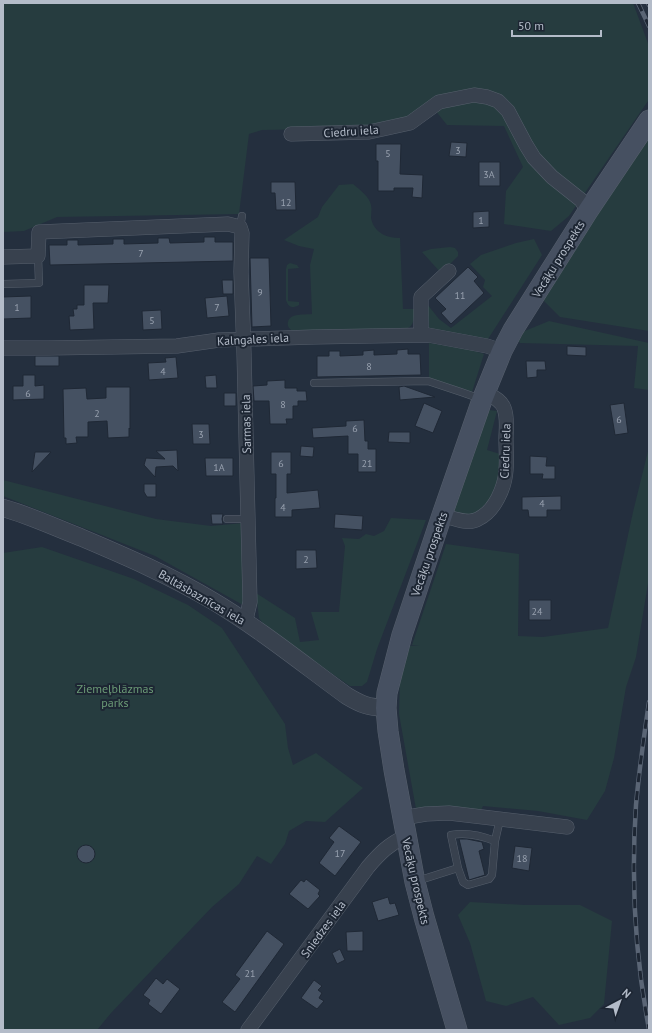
<svg xmlns="http://www.w3.org/2000/svg" width="652" height="1033" font-family="'PT Sans',sans-serif">
<style>
.green{fill:#263c3f}
.building{fill:#455162;stroke:#1f2835}
.lines{fill:none;stroke-linecap:round;stroke-linejoin:round}
.service-casing{stroke:#565f6c;stroke-width:8}
.minor-casing{stroke:#565f6c;stroke-width:15}
.tertiary-casing{stroke:#565f6c;stroke-width:18}
.secondary-casing{stroke:#565f6c;stroke-width:21}
.service{stroke:#38414e;stroke-width:7}
.minor{stroke:#38414e;stroke-width:14}
.tertiary{stroke:#38414e;stroke-width:17}
.secondary{stroke:#465061;stroke-width:20}
.rail-casing{stroke:#5a6575;stroke-width:4.5}
.rail{stroke:#1d2633;stroke-width:3;stroke-dasharray:9;stroke-linecap:butt}
.labels{text-anchor:middle;dominant-baseline:central;stroke-width:4;stroke-linejoin:round;paint-order:stroke}
.number-label{font-size:10px;fill:#98a1af}
.street-label{font-size:12px;fill:#b4bcc9;stroke:#1d2633}
.park-label{font-size:12px;fill:#6b9a76;stroke:#1d2633}
</style>
<rect width="100%" height="100%" fill="#242f3e"/>
<path class="green" d="M 3,3 L 633,3 L 649,46 L 648,101 L 569,216 L 551,231 L 504,224 L 506,191 L 523,167 L 504,126 L 447,125 L 431,105 L 400,121 L 370,128 L 262,130 L 249,134 L 239,214 L 57,217 L 24,231 L 3,232 Z
M 649,134 L 649,331 L 560,317 L 541,298 Z
M 353,184 C 360,190 369,196 371,205 C 372,210 371,214 371,218 C 374,233 387,238 400,238 L 403,309 L 418,309 L 417,317 L 414,317 C 413,325 411,327 404,330 L 292,331 C 289,328 287,326 288,322 C 290,313 304,315 312,314 L 310,265 L 314,249 L 299,246 L 284,240 L 318,217 L 322,207 L 339,185 Z
M 534,239 L 542,255 L 488,339 L 429,328 L 427,304 L 439,319 L 451,328 L 492,296 L 483,287 L 485,280 L 470,264 L 481,255 L 516,243 Z
M 450,247 L 455,248 L 458,252 L 458,256 L 441,273 L 422,252 L 431,249 Z
M 290,263 L 297,265 L 299,268 L 288,269 L 288,301 L 299,302 L 299,305 C 292,309 288,307 286,300 L 286,269 L 287,265 Z
M 549,321 L 649,343 L 649,390 L 634,388 L 638,346 L 520,343 L 515,335 Z
M 429,343 L 471,350 L 484,354 L 472,392 L 429,378 Z
M 489,410 L 497,411 L 487,450 L 500,454 L 497,491 L 484,509 L 470,518 L 452,513 Z
M 649,447 L 649,577 L 636,657 L 626,687 L 614,758 L 605,791 L 587,820 L 538,811 L 483,806 L 481,810 L 416,809 L 399,714 L 400,677 L 410,646 L 420,645 L 412,645 L 446,544 L 519,554 L 518,636 L 543,637 L 608,628 L 633,512 Z
M 3,480 L 156,519 L 211,526 L 244,523 L 243,605 L 155,556 L 3,496 Z
M 391,518 L 426,520 L 377,649 L 367,682 L 362,686 L 350,686 L 267,629 L 259,618 L 256,593 L 295,618 L 300,642 L 319,640 L 311,612 L 339,612 L 345,546 L 342,538 L 359,539 L 366,534 L 374,536 L 384,531 Z
M 42,547 L 134,579 L 188,605 L 222,628 L 285,724 L 288,748 L 293,765 L 316,753 L 363,788 L 325,822 L 306,821 L 289,831 L 285,844 L 271,864 L 257,856 L 239,884 L 212,907 L 111,1013 L 97,1030 L 3,1030 L 3,553 Z
M 470,902 L 525,905 L 580,905 L 612,921 L 604,1004 L 590,1018 L 559,1025 L 533,997 L 506,1006 L 486,1001 L 470,943 L 458,915 Z"/>
<path class="building" d="M 451,142 L 467,143 L 466,157 L 449,156 Z
M 376,144 L 401,144 L 400,174 L 423,175 L 422,198 L 412,197 L 413,188 L 394,188 L 394,191 L 378,191 L 378,161 L 376,161 Z
M 479,162 L 500,162 L 500,186 L 479,186 Z
M 271,182 L 295,182 L 296,210 L 276,210 L 275,193 L 271,193 Z
M 489,211 L 489,227 L 473,228 L 473,212 Z
M 204,237 L 215,237 L 215,242 L 233,242 L 233,261 L 50,265 L 49,245 L 67,245 L 67,240 L 78,240 L 78,245 L 113,244 L 113,239 L 124,239 L 124,244 L 158,243 L 158,238 L 169,238 L 170,243 L 204,242 Z
M 250,258 L 269,258 L 271,326 L 252,327 Z
M 468,267 L 478,277 L 474,281 L 484,293 L 451,324 L 441,313 L 446,309 L 435,298 Z
M 222,280 L 233,280 L 233,294 L 223,294 Z
M 84,285 L 109,285 L 108,303 L 93,303 L 94,329 L 70,330 L 69,316 L 74,316 L 73,309 L 77,309 L 77,305 L 84,305 Z
M 31,296 L 31,318 L 3,319 L 3,297 Z
M 227,296 L 229,316 L 207,318 L 205,298 Z
M 161,310 L 162,329 L 143,330 L 142,311 Z
M 567,346 L 586,347 L 586,356 L 567,355 Z
M 408,349 L 408,354 L 420,354 L 421,375 L 317,377 L 317,356 L 329,356 L 329,351 L 340,351 L 340,356 L 363,355 L 363,351 L 374,350 L 374,355 L 397,354 L 397,350 Z
M 35,356 L 59,356 L 59,366 L 35,366 Z
M 176,357 L 178,378 L 149,380 L 148,363 L 166,362 L 165,358 Z
M 526,361 L 545,361 L 546,370 L 537,370 L 537,377 L 527,378 Z
M 23,375 L 35,375 L 35,386 L 44,385 L 44,399 L 13,400 L 13,386 L 23,386 Z
M 216,375 L 217,388 L 206,388 L 205,376 Z
M 285,380 L 285,388 L 297,388 L 297,391 L 306,391 L 307,401 L 298,401 L 298,406 L 293,406 L 293,419 L 286,419 L 287,424 L 270,424 L 269,401 L 254,401 L 253,386 L 267,385 L 267,381 Z
M 404,386 L 435,397 L 400,400 L 399,387 Z
M 106,387 L 130,387 L 130,429 L 129,428 L 129,437 L 108,438 L 107,421 L 88,422 L 88,437 L 76,437 L 77,443 L 66,444 L 66,438 L 64,438 L 63,389 L 86,388 L 87,399 L 106,398 Z
M 224,393 L 236,393 L 236,406 L 224,406 Z
M 424,403 L 442,411 L 433,433 L 415,426 Z
M 624,403 L 628,433 L 615,435 L 610,405 Z
M 364,420 L 365,441 L 368,441 L 368,449 L 376,449 L 376,472 L 358,472 L 358,454 L 348,454 L 348,436 L 313,438 L 312,428 L 346,426 L 346,421 Z
M 192,424 L 209,424 L 210,444 L 193,444 Z
M 389,432 L 410,432 L 410,443 L 388,442 Z
M 301,446 L 314,447 L 313,457 L 300,456 Z
M 177,450 L 178,471 L 173,466 L 156,467 L 155,477 L 144,465 L 146,458 L 165,459 L 156,451 Z
M 35,452 L 51,452 L 32,472 Z
M 271,452 L 291,452 L 291,474 L 287,474 L 287,493 L 318,490 L 320,508 L 292,510 L 292,517 L 275,517 L 275,498 L 276,498 L 276,474 L 271,474 Z
M 530,456 L 547,457 L 546,466 L 555,466 L 555,479 L 542,479 L 543,474 L 530,474 Z
M 205,458 L 233,458 L 233,476 L 206,476 Z
M 144,484 L 156,484 L 156,497 L 147,497 L 144,492 Z
M 561,496 L 561,510 L 547,510 L 547,517 L 529,517 L 528,510 L 522,510 L 522,497 Z
M 211,514 L 223,514 L 222,519 L 223,524 L 212,524 Z
M 335,514 L 363,516 L 362,530 L 334,528 Z
M 296,550 L 316,550 L 317,568 L 296,569 Z
M 529,600 L 551,600 L 551,620 L 529,620 Z
M 339,826 L 361,842 L 335,876 L 319,863 L 334,842 L 329,838 Z
M 459,839 L 467,839 L 482,842 L 484,849 L 479,851 L 485,875 L 469,880 Z
M77 854a9 9 0 1 1 18 0a9 9 0 1 1-18 0Z
M 515,846 L 532,848 L 529,871 L 512,868 Z
M 306,879 L 320,890 L 318,894 L 320,896 L 308,909 L 289,894 L 301,880 L 304,882 Z
M 388,897 L 390,904 L 395,903 L 399,915 L 378,921 L 372,902 Z
M 267,931 L 284,944 L 235,1012 L 222,1002 L 240,979 L 235,975 Z
M 363,931 L 363,951 L 347,951 L 346,932 Z
M 340,949 L 345,960 L 337,964 L 332,953 Z
M 156,978 L 163,984 L 167,979 L 180,989 L 161,1014 L 148,1004 L 150,1000 L 143,995 Z
M 314,980 L 322,986 L 318,990 L 322,993 L 319,998 L 324,1001 L 317,1009 L 301,998 Z"/>
<g class="lines">
<defs>
<path id="service" d="M 240,227 L 242,216
M 3,284 L 39,283 L 38,256
M 314,383 L 428,381 L 461,392 L 481,399
M 227,519 L 248,519
M 458,868 L 451,835 C 466,832 480,835 495,841 L 500,819
M 417,881 L 458,868 L 463,882 L 468,885 L 489,879 L 492,875 L 495,841"/>
<path id="minor" d="M 291,134 L 369,132 L 410,123 L 439,102 L 474,95 L 487,97 L 498,101 L 508,111 L 526,145 L 534,158 L 552,177 L 581,200 L 588,211
M 3,257 L 38,256 L 39,232 L 228,224 L 240,227 L 242,233 L 241,272 L 244,353 L 250,602 L 247,615 L 244,621
M 421,335 L 421,297 L 449,271
M 3,348 L 48,348 L 177,346 L 219,340 L 313,337 L 428,335 L 487,346 L 502,351
M 442,515 C 453,518 468,525 478,519 C 495,511 505,487 506,470 C 507,460 506,449 506,439 C 506,429 508,418 504,408 C 501,400 493,397 486,393
M 402,818 L 426,814 L 449,813 L 567,827
M 248,1030 L 368,867 C 380,853 389,844 406,836"/>
<path id="tertiary" d="M 3,508 C 29,515 54,527 80,537 C 125,556 171,576 213,601 C 260,629 303,664 347,696 C 362,705 368,707 386,708"/>
<path id="secondary" d="M 457,1030 L 424,917 L 415,882 L 394,770 L 388,731 L 386,708 L 387,693 L 402,635 L 442,515 L 482,400 L 502,351 L 513,330 L 588,211 L 649,120"/>
</defs>
<use href="#service" class="service-casing"/>
<use href="#minor" class="minor-casing"/>
<use href="#tertiary" class="tertiary-casing"/>
<use href="#secondary" class="secondary-casing"/>
<use href="#service" class="service"/>
<use href="#minor" class="minor"/>
<use href="#tertiary" class="tertiary"/>
<use href="#secondary" class="secondary"/>
<defs>
<path id="rail" d="M 638,3 L 649,26
M 648,3 L 649,5
M 649,702 C 644,736 639,770 636,805 C 631,879 635,956 649,1029"/>
</defs>
<use href="#rail" class="rail-casing"/>
<use href="#rail" class="rail"/>
</g>
<g class="labels">
<g class="number-label">
<text x="458" y="150">3</text>
<text x="388" y="153">5</text>
<text x="489" y="174">3A</text>
<text x="286" y="202">12</text>
<text x="481" y="220">1</text>
<text x="141" y="253">7</text>
<text x="260" y="292">9</text>
<text x="460" y="295">11</text>
<text x="17" y="307">1</text>
<text x="217" y="307">7</text>
<text x="152" y="320">5</text>
<text x="369" y="366">8</text>
<text x="163" y="371">4</text>
<text x="28" y="393">6</text>
<text x="283" y="404">8</text>
<text x="97" y="413">2</text>
<text x="619" y="419">6</text>
<text x="355" y="428">6</text>
<text x="201" y="434">3</text>
<text x="281" y="463">6</text>
<text x="367" y="463">21</text>
<text x="219" y="467">1A</text>
<text x="542" y="503">4</text>
<text x="283" y="507">4</text>
<text x="306" y="559">2</text>
<text x="537" y="611">24</text>
<text x="340" y="853">17</text>
<text x="522" y="858">18</text>
<text x="250" y="973">21</text>
</g>
<g class="street-label">
<text transform="translate(351 131) rotate(-4)">Ciedru iela</text>
<text transform="translate(558 259) rotate(-58)">Vecāķu prospekts</text>
<text transform="translate(253 339) rotate(-3)">Kalngales iela</text>
<text transform="translate(246 424) rotate(-91)">Sarmas iela</text>
<text transform="translate(505 451) rotate(-88)">Ciedru iela</text>
<text transform="translate(429 554) rotate(-71)">Vecāķu prospekts</text>
<text transform="translate(202 597) rotate(30)">Baltāsbaznīcas iela</text>
<text transform="translate(416 881) rotate(77)">Vecāķu prospekts</text>
<text transform="translate(323 929) rotate(-54)">Sniedzes iela</text>
</g>
<g class="park-label">
<text x="115" y="688">Ziemeļblāzmas<tspan x="115" dy="14">parks</tspan></text>
</g>
</g>
<rect width="652" height="1033" fill="none" stroke="#b4bcc9" stroke-width="8"/>
<g transform="translate(620 1001) rotate(41)" stroke="#1d2633" stroke-width="3" paint-order="stroke">
<path d="M0-3L7 15L0 10L-7 15Z" fill="#b4bcc9"/>
<text y="-6" font-size="11" font-weight="bold" text-anchor="middle" fill="#b4bcc9">N</text>
</g>
<path d="M512 30v6h89v-6" fill="none" stroke="#b4bcc9" stroke-width="2"/>
<text x="518" y="30" font-size="12" fill="#b4bcc9" stroke="#1d2633" stroke-width="3" paint-order="stroke">50 m</text>
</svg>
